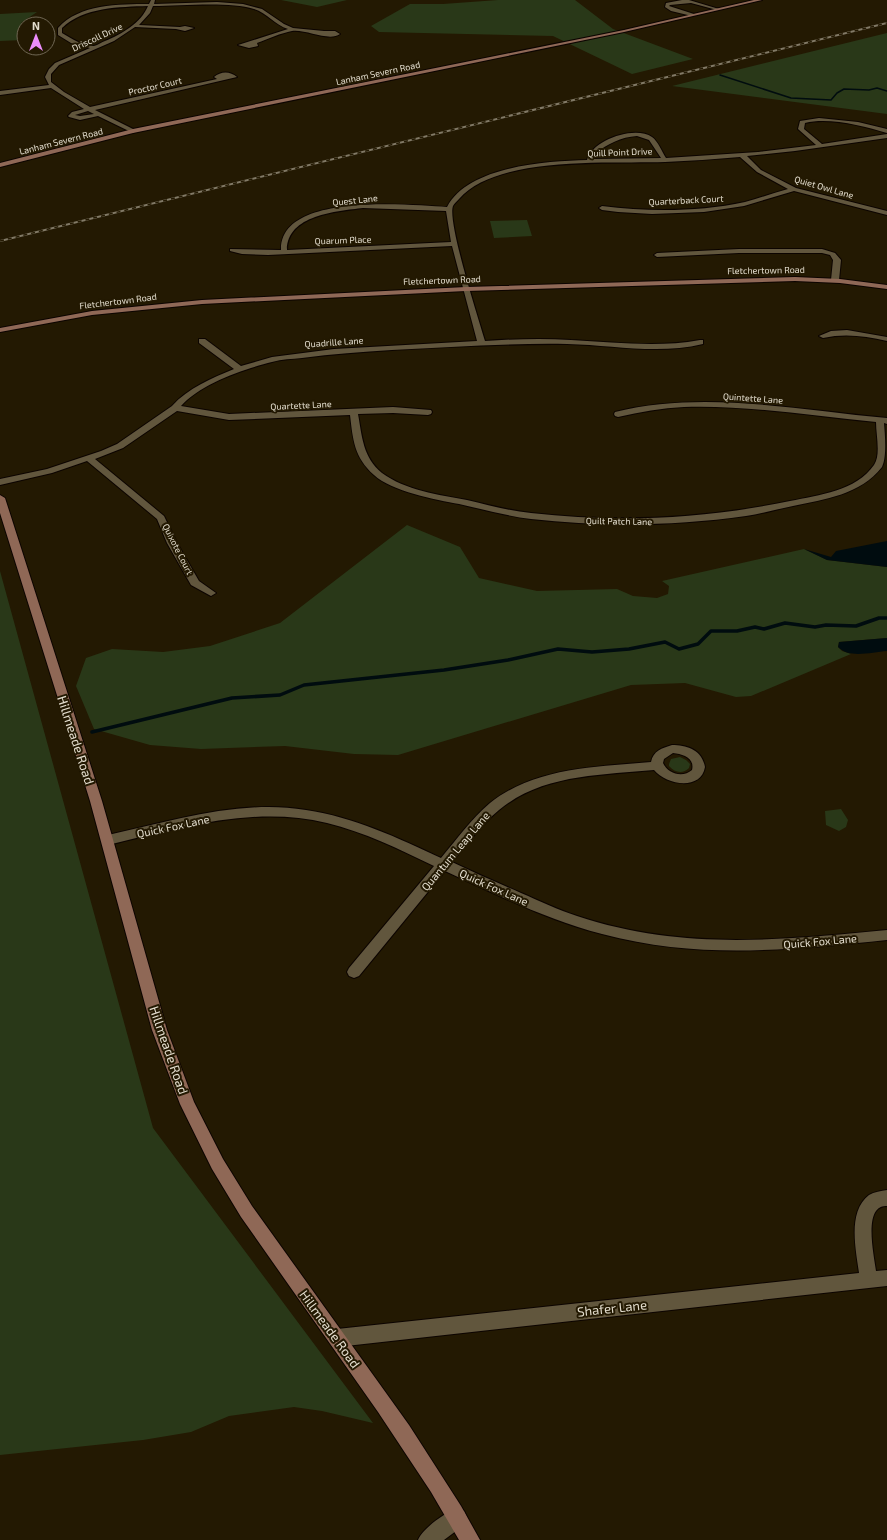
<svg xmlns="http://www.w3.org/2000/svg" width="887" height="1540" font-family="'Exo 2',sans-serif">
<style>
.green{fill:#293818}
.water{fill:#000c0f}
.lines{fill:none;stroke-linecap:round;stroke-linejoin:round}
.stream-far1{stroke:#000c0f;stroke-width:1.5}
.stream{stroke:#000c0f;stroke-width:3.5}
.street-casing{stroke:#0c0400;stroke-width:2}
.secondary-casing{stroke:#0c0400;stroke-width:2}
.street{fill:#61563d;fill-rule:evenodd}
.secondary{fill:#8f6856;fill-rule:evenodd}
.rail-casing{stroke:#827a67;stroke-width:2}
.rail{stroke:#231902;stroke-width:1.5;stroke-dasharray:4;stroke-linecap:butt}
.labels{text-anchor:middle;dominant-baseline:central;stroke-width:4;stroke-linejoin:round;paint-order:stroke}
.far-street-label{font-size:9px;fill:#e3ddce;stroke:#231902}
.street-label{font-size:11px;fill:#e3ddce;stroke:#231902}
.near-street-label{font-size:13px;fill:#e3ddce;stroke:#231902}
</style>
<rect width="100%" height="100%" fill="#231902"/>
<path class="green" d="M 281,0 L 347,0 L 317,7 Z
M 498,0 L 575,0 L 613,29 L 693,59 L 632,74 L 553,36 L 379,32 L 371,26 L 410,4 L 443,4 Z
M 37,12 L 21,23 L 24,28 L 24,40 L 0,41 L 0,14 Z
M 887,33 L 887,114 L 672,86 Z
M 527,220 L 532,236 L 494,238 L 490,221 Z
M 407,525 L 460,547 L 479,578 L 537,591 L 617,589 L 633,596 L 657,598 L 668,594 L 669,586 L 662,581 L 804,549 L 827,560 L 887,567 L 887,638 L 839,642 L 838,647 L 842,651 L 851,654 L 751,696 L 736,697 L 685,683 L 631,685 L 398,755 L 354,754 L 285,746 L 201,749 L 150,745 L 94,729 L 76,686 L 86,658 L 112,649 L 163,652 L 210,646 L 280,623 Z
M 0,571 L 153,1128 L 373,1423 L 322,1411 L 294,1407 L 229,1416 L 191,1432 L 143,1440 L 0,1455 Z
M 680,757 L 686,760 L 690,764 L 689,768 C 683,774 675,773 669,766 L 669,764 L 671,759 Z
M 841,809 L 848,820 L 846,827 L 839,831 L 826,825 L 825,811 Z"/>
<path class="water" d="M 887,541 L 887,567 L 827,560 L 804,549 L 831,557 L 836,551 Z
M 887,638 L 887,651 C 872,652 849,659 838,647 L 839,642 Z"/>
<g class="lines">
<path class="stream-far1" d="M 720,75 L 791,98 L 831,100 L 837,93 L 844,89 L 869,90 L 877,88 L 887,91"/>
<path class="stream" d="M 92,732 L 232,698 L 280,695 L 304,685 L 444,670 L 508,660 L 558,649 L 592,652 L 629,649 L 665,642 L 679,649 L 698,644 L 711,631 L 737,631 L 755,627 L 764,629 L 785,623 L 815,627 L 826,625 L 856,626 L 879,618 L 887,618"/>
<defs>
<path id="street" d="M 151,0 L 155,0 L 154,4 L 217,2 L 243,4 L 262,9 L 284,24 L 293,28 L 324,31 L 335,31 L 340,34 C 329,42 306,29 292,31 C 281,33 268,39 257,43 L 258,46 L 249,48 L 238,45 L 288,29 C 275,25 267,13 254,9 C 229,1 180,6 153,6 L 150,13 L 139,25 L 180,27 L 185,26 L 194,28 L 185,31 L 176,29 L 135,27 L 114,41 L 59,65 L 51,74 L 51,82 L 64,92 L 90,107 L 217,79 L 214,77 C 221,71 230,71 237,77 L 95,110 L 135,130 L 136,131 L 133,133 L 98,116 L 80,120 L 69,117 L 68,116 L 72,112 L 84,109 L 51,88 L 0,95 L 0,91 L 49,85 L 45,77 L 49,69 L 55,63 L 90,48 L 71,43 L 58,35 L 58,28 C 79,4 119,4 149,4 ZM 148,6 C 141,23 122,34 105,41 C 102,42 98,45 94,46 C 83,46 72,39 62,33 L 62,28 C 84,7 119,7 148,6 ZM 88,111 L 94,114 L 80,116 L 75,115 Z
M 682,0 L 689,0 L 719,9 L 717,10 L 691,3 L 670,5 L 669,6 L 694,14 L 692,16 L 671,11 L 665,7 L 666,3 Z
M 819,118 L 858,122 L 887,129 L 887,133 C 863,126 829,117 805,123 L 804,129 L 822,144 L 887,134 L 887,138 L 795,151 L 747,156 L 761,170 L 796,188 L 887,211 L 887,215 L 794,191 L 744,206 L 704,212 L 652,214 L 618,212 L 602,210 L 599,208 L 602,206 C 649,212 698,212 745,202 C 759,198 774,193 788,189 L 757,172 L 740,157 C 715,159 690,161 665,162 C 611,164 497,155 459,199 C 457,201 454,204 453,206 C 447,222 479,320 485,341 C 514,339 543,338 571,340 C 614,342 657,348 700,340 L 703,340 L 703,344 C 658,355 613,345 567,344 C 509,343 451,347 392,350 C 362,352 332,354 302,358 C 292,359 282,359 272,362 C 244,369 200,384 181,406 L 229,414 L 393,407 L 431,410 L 432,412 L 431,414 L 428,415 L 393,413 L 358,414 C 362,436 363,458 382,473 C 405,490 439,495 467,500 C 488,505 510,511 531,513 C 619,523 704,519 790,501 C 819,495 856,491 874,465 C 881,455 876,435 876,422 C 812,416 748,405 684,407 C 662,408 640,412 618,417 L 615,416 L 614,414 L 615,412 C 704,390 797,410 887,418 L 887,424 L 884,423 C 885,436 887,456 882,467 C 860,495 825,499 793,506 C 777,509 761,514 746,516 C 675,526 602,527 531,519 C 507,516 482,509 459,504 C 436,500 391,491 374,475 C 354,457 353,440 350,415 L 229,420 L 177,411 L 123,448 L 95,459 L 164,516 L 177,543 L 199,581 L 216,593 L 211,596 L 191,585 L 167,543 L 157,519 L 87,461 L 52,473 L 0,485 L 0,479 L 47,469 L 101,451 L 117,444 L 172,406 C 188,388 212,378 234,369 L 199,343 L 199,339 L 205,339 L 241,366 L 272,357 L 334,349 L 477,341 L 452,246 L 268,255 L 242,254 L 230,251 L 230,249 L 281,250 C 280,192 409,205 447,207 C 468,166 547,161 587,160 C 592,140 635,125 652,137 C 658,141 662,152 666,158 L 758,152 L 816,145 L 798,129 L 800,121 ZM 637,136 L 649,140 L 661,158 L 594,159 L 595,154 C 607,144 621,137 637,136 ZM 363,208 L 446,211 L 451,242 L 287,250 C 287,215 337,211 363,208 Z
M 739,249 L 822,249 L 835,253 L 841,260 L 839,280 L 835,282 L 831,280 L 833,260 L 830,255 L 822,253 L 739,253 L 657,257 L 654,255 L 657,253 Z
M 847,330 L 887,337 L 887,341 C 865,336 845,333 823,338 L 819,336 L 831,331 Z
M 672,745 C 687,745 702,750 705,767 C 701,791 666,785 654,770 C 602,775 542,774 499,810 C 481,825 467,844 452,862 C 475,873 498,883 521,893 C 540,901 558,910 577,916 C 682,951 780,940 887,930 L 887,940 C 787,950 701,960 602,934 C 547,920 496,894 445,871 L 359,976 L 354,978 L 349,976 L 347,972 L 349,968 L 434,866 C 399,849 364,832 327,823 C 254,805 179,828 108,845 L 104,843 L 102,840 L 104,837 L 108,835 C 172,821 240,799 306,810 C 354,817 398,838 441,858 C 457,839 471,819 490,803 C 535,767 597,767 651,762 C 653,751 662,748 672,745 ZM 673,753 C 683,754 695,758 692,770 C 683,778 668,774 663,763 L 664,759 Z
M 887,1190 L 887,1206 C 882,1206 879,1207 876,1211 C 867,1223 874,1257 876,1271 L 887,1270 L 887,1286 L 337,1347 L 331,1344 L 328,1338 L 331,1332 L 337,1329 L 859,1273 C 856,1250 847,1212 869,1195 C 874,1192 881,1191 887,1190 Z
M 457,1508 L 464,1511 L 467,1518 L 464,1525 L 444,1540 L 418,1540 C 423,1528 445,1513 457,1508 Z"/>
<path id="secondary" d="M 754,0 L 762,0 L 624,32 L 133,133 L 0,167 L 0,163 L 133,129 L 624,30 Z
M 795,277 L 840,279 L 887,285 L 887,289 L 840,283 L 795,281 L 466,291 L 202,304 L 92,315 L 0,332 L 0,328 L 92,311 L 202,300 L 466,287 Z
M 0,495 L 5,498 L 102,801 L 167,1030 L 194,1102 L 223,1159 L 252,1206 L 409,1425 L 461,1506 L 480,1540 L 459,1540 L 431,1492 L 378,1412 L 241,1217 L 212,1169 L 180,1104 L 152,1030 L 90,801 L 0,513 Z"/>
</defs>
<use href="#street" class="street-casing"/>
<use href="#secondary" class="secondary-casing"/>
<use href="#street" class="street"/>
<use href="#secondary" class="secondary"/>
<defs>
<path id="rail" d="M 0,241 L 887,23"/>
</defs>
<use href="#rail" class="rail-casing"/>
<use href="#rail" class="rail"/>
</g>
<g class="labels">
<g class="far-street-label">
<text transform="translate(97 37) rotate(-25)">Driscoll Drive</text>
<text transform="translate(378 73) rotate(-12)">Lanham Severn Road</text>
<text transform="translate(155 86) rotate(-13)">Proctor Court</text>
<text transform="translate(61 141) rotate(-14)">Lanham Severn Road</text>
<text transform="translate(620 152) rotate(-2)">Quill Point Drive</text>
<text transform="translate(824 187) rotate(16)">Quiet Owl Lane</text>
<text transform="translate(355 200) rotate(-6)">Quest Lane</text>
<text transform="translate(686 200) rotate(-3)">Quarterback Court</text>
<text transform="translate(343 240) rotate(-2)">Quarum Place</text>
<text transform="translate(766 270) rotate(-1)">Fletchertown Road</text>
<text transform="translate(442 280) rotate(-2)">Fletchertown Road</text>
<text transform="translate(118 301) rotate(-7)">Fletchertown Road</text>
<text transform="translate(334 342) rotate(-4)">Quadrille Lane</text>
<text transform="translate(753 398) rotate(4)">Quintette Lane</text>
<text transform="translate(301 405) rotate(-3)">Quartette Lane</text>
<text transform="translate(619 521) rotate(1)">Quilt Patch Lane</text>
<text transform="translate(178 549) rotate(63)">Quixote Court</text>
</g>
<g class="street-label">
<text transform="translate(173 826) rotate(-12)">Quick Fox Lane</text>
<text transform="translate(455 851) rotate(-50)">Quantum Leap Lane</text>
<text transform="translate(494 887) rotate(24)">Quick Fox Lane</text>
<text transform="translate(820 941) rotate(-5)">Quick Fox Lane</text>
</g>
<g class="near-street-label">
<text transform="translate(76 740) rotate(72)">Hillmeade Road</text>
<text transform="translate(169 1050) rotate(71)">Hillmeade Road</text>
<text transform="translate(612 1308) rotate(-6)">Shafer Lane</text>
<text transform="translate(330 1329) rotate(54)">Hillmeade Road</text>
</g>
</g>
<g transform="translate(36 36)"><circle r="19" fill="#231902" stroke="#706754"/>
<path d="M0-3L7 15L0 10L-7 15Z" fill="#eb8dfb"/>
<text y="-6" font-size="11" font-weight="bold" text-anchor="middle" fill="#e3ddce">N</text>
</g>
</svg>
